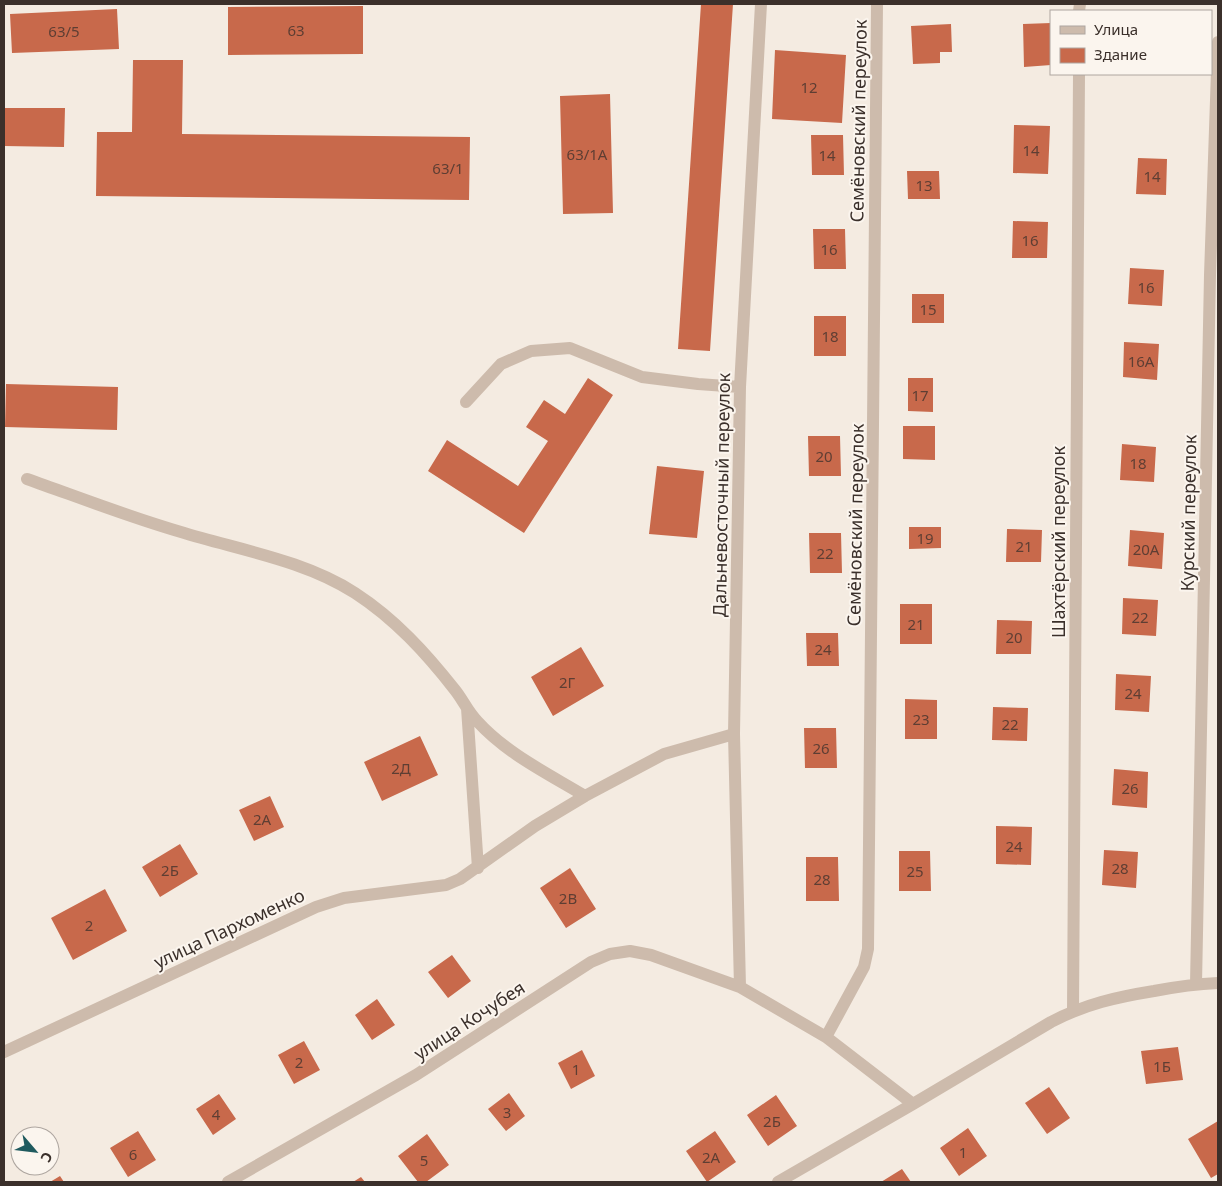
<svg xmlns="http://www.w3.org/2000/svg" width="1222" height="1186" font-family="'Noto Sans',sans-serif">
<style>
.building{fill:#c8694b}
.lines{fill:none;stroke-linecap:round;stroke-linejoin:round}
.minor{stroke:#cdbbac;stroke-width:12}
.labels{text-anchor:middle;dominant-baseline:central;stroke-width:4;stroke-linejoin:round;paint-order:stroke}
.number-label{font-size:15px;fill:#5e3e33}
.street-label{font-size:18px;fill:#3b302b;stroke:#fbf5ee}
</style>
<rect width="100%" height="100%" fill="#f4ebe1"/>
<path class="building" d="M 701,4 L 733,4 L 710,351 L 678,349 Z
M 363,6 L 363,54 L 228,55 L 228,7 Z
M 117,9 L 119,49 L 12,53 L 10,14 Z
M 1051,23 L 1051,65 L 1024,67 L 1023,24 Z
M 951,24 L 952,52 L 940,52 L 940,63 L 913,64 L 911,26 Z
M 775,50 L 846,55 L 842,123 L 772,119 Z
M 133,60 L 183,60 L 182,134 L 470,137 L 469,200 L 96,196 L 97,132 L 132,132 Z
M 610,94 L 613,213 L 563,214 L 560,96 Z
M 4,108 L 65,108 L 64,147 L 4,146 Z
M 1014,125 L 1050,126 L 1048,174 L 1013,173 Z
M 811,135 L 843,135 L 844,175 L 812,175 Z
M 1138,158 L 1167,159 L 1166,195 L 1136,194 Z
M 907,171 L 939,171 L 940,199 L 908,199 Z
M 1013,221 L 1048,222 L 1047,258 L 1012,258 Z
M 813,229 L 845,229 L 846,269 L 814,269 Z
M 1130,268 L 1164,270 L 1162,306 L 1128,304 Z
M 912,294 L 944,294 L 944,323 L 912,323 Z
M 814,316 L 846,316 L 846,356 L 814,356 Z
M 1124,342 L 1159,344 L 1157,380 L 1123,377 Z
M 588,378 L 613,395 L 524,533 L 428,471 L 447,440 L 518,486 L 548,441 L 526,427 L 544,400 L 565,414 Z
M 908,378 L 933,378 L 933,412 L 908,411 Z
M 6,384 L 118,387 L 117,430 L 5,427 Z
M 903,426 L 935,426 L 935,460 L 903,459 Z
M 808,436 L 840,436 L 841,476 L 809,476 Z
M 1122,444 L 1156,447 L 1154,482 L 1120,480 Z
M 657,466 L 704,471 L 697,538 L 649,534 Z
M 909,527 L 941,527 L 941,548 L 909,549 Z
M 1007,529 L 1042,530 L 1041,562 L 1006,562 Z
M 1130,530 L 1164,533 L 1162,569 L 1128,566 Z
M 809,533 L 841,533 L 842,573 L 810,573 Z
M 1123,598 L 1158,600 L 1156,636 L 1122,634 Z
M 900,604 L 932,604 L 932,644 L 900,644 Z
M 997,620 L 1032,621 L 1031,654 L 996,654 Z
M 806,633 L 838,633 L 839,666 L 807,666 Z
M 581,647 L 604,686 L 553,716 L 531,677 Z
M 1116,674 L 1151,676 L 1149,712 L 1115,710 Z
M 905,699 L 937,700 L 937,739 L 905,739 Z
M 993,707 L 1028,708 L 1027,741 L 992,740 Z
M 804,728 L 836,728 L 837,768 L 805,768 Z
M 420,736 L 438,775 L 382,801 L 364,762 Z
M 1114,769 L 1148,772 L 1147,808 L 1112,805 Z
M 270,796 L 284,827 L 254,841 L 239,810 Z
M 996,826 L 1032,827 L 1031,865 L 996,864 Z
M 180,844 L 198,874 L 160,897 L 142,867 Z
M 1104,850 L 1138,852 L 1136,888 L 1102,885 Z
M 899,851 L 930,851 L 931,891 L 899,891 Z
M 806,857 L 838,857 L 839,901 L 806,901 Z
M 570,868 L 596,909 L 566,928 L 540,888 Z
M 105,889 L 127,931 L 73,960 L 51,918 Z
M 452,955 L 471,981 L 448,998 L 428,972 Z
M 377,999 L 395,1025 L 372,1040 L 355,1015 Z
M 304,1041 L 320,1070 L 294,1084 L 278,1055 Z
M 1178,1047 L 1183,1080 L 1146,1084 L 1141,1051 Z
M 582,1050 L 595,1076 L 571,1089 L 558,1063 Z
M 1049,1087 L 1070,1118 L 1047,1134 L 1025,1103 Z
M 509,1093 L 525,1116 L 506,1131 L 488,1109 Z
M 219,1094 L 236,1119 L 213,1135 L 196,1109 Z
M 776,1095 L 797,1126 L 768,1146 L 747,1115 Z
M 1218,1121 L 1218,1174 L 1211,1178 L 1188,1139 Z
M 968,1128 L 987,1156 L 959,1176 L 940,1148 Z
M 138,1131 L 156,1160 L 128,1177 L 110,1148 Z
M 715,1131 L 736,1162 L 707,1182 L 686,1151 Z
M 427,1134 L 449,1165 L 426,1182 L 418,1182 L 398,1156 Z
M 902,1169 L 911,1182 L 881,1182 Z
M 60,1176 L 64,1182 L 50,1182 Z
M 361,1177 L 365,1182 L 353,1182 Z"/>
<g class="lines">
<path class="minor" d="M 1079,11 L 1080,4
M 466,402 L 501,364 L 531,351 L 570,348 L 642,377 L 698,384 L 740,387
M 27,479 C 78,497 129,517 181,532 C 239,550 304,560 355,593 C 395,619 426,653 455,690 C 463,700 468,712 477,721 C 507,754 547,773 585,796
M 467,708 L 478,868
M 1196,984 L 1210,275 L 1218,42
M 740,987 L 734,734 L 740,387 L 761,4
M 1073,1011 L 1079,74
M 826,1037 L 864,967 L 868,949 L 877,4
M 4,1052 L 316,907 L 344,898 L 446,885 L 460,879 L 535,826 L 585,796 L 664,754 L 734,734
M 228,1182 L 416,1075 L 591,962 L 610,954 L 630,951 L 651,955 L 740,987 L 826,1037 L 913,1104
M 778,1182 L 913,1104 L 1051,1022 C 1085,1004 1117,997 1154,991 C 1175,987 1196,984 1218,983"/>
</g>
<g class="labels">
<g class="number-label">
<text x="296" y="30">63</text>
<text x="64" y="31">63/5</text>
<text x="809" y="87">12</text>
<text x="1031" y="150">14</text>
<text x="587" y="154">63/1А</text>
<text x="827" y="155">14</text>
<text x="448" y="168">63/1</text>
<text x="1152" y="176">14</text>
<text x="924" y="185">13</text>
<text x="1030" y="240">16</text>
<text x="829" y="249">16</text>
<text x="1146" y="287">16</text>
<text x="928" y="309">15</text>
<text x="830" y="336">18</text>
<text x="1141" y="361">16А</text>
<text x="920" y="395">17</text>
<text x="824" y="456">20</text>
<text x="1138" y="463">18</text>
<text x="925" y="538">19</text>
<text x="1024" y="546">21</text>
<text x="1146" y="549">20А</text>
<text x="825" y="553">22</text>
<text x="1140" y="617">22</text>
<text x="916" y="624">21</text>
<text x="1014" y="637">20</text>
<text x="823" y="649">24</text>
<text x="567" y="682">2Г</text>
<text x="1133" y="693">24</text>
<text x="921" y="719">23</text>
<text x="1010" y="724">22</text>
<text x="821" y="748">26</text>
<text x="401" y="768">2Д</text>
<text x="1130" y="788">26</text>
<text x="262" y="819">2А</text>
<text x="1014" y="846">24</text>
<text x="1120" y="868">28</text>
<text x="170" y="870">2Б</text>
<text x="915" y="871">25</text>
<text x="822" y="879">28</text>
<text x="568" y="898">2В</text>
<text x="89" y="925">2</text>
<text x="299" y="1062">2</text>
<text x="1162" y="1066">1Б</text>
<text x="576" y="1069">1</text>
<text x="507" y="1112">3</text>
<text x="216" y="1114">4</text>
<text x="772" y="1121">2Б</text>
<text x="963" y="1152">1</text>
<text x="133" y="1154">6</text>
<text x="711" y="1157">2А</text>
<text x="424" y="1160">5</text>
</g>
<g class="street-label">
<text transform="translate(858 121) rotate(-89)">Семёновский переулок</text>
<text transform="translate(721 495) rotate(-89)">Дальневосточный переулок</text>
<text transform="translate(1188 513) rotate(-89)">Курский переулок</text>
<text transform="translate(855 525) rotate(-89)">Семёновский переулок</text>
<text transform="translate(1058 542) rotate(-90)">Шахтёрский переулок</text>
<text transform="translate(229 928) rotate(-25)">улица Пархоменко</text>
<text transform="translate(469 1020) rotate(-33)">улица Кочубея</text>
</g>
</g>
<rect width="1222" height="1186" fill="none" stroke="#3b302b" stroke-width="10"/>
<rect x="1050" y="10" width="162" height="65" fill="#fbf5ee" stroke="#aea6a0"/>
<rect x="1060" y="26" width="25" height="8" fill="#cdbbac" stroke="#aea6a0"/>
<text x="1094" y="35" font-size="15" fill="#3b302b">Улица</text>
<rect x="1060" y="48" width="25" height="15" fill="#c8694b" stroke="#aea6a0"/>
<text x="1094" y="60" font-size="15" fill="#3b302b">Здание</text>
<g transform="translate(35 1151) rotate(118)"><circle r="24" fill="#fbf5ee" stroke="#aea6a0"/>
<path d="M0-4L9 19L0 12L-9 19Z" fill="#1f5a5e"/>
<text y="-8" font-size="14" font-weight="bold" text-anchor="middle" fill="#3b302b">С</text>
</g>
</svg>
